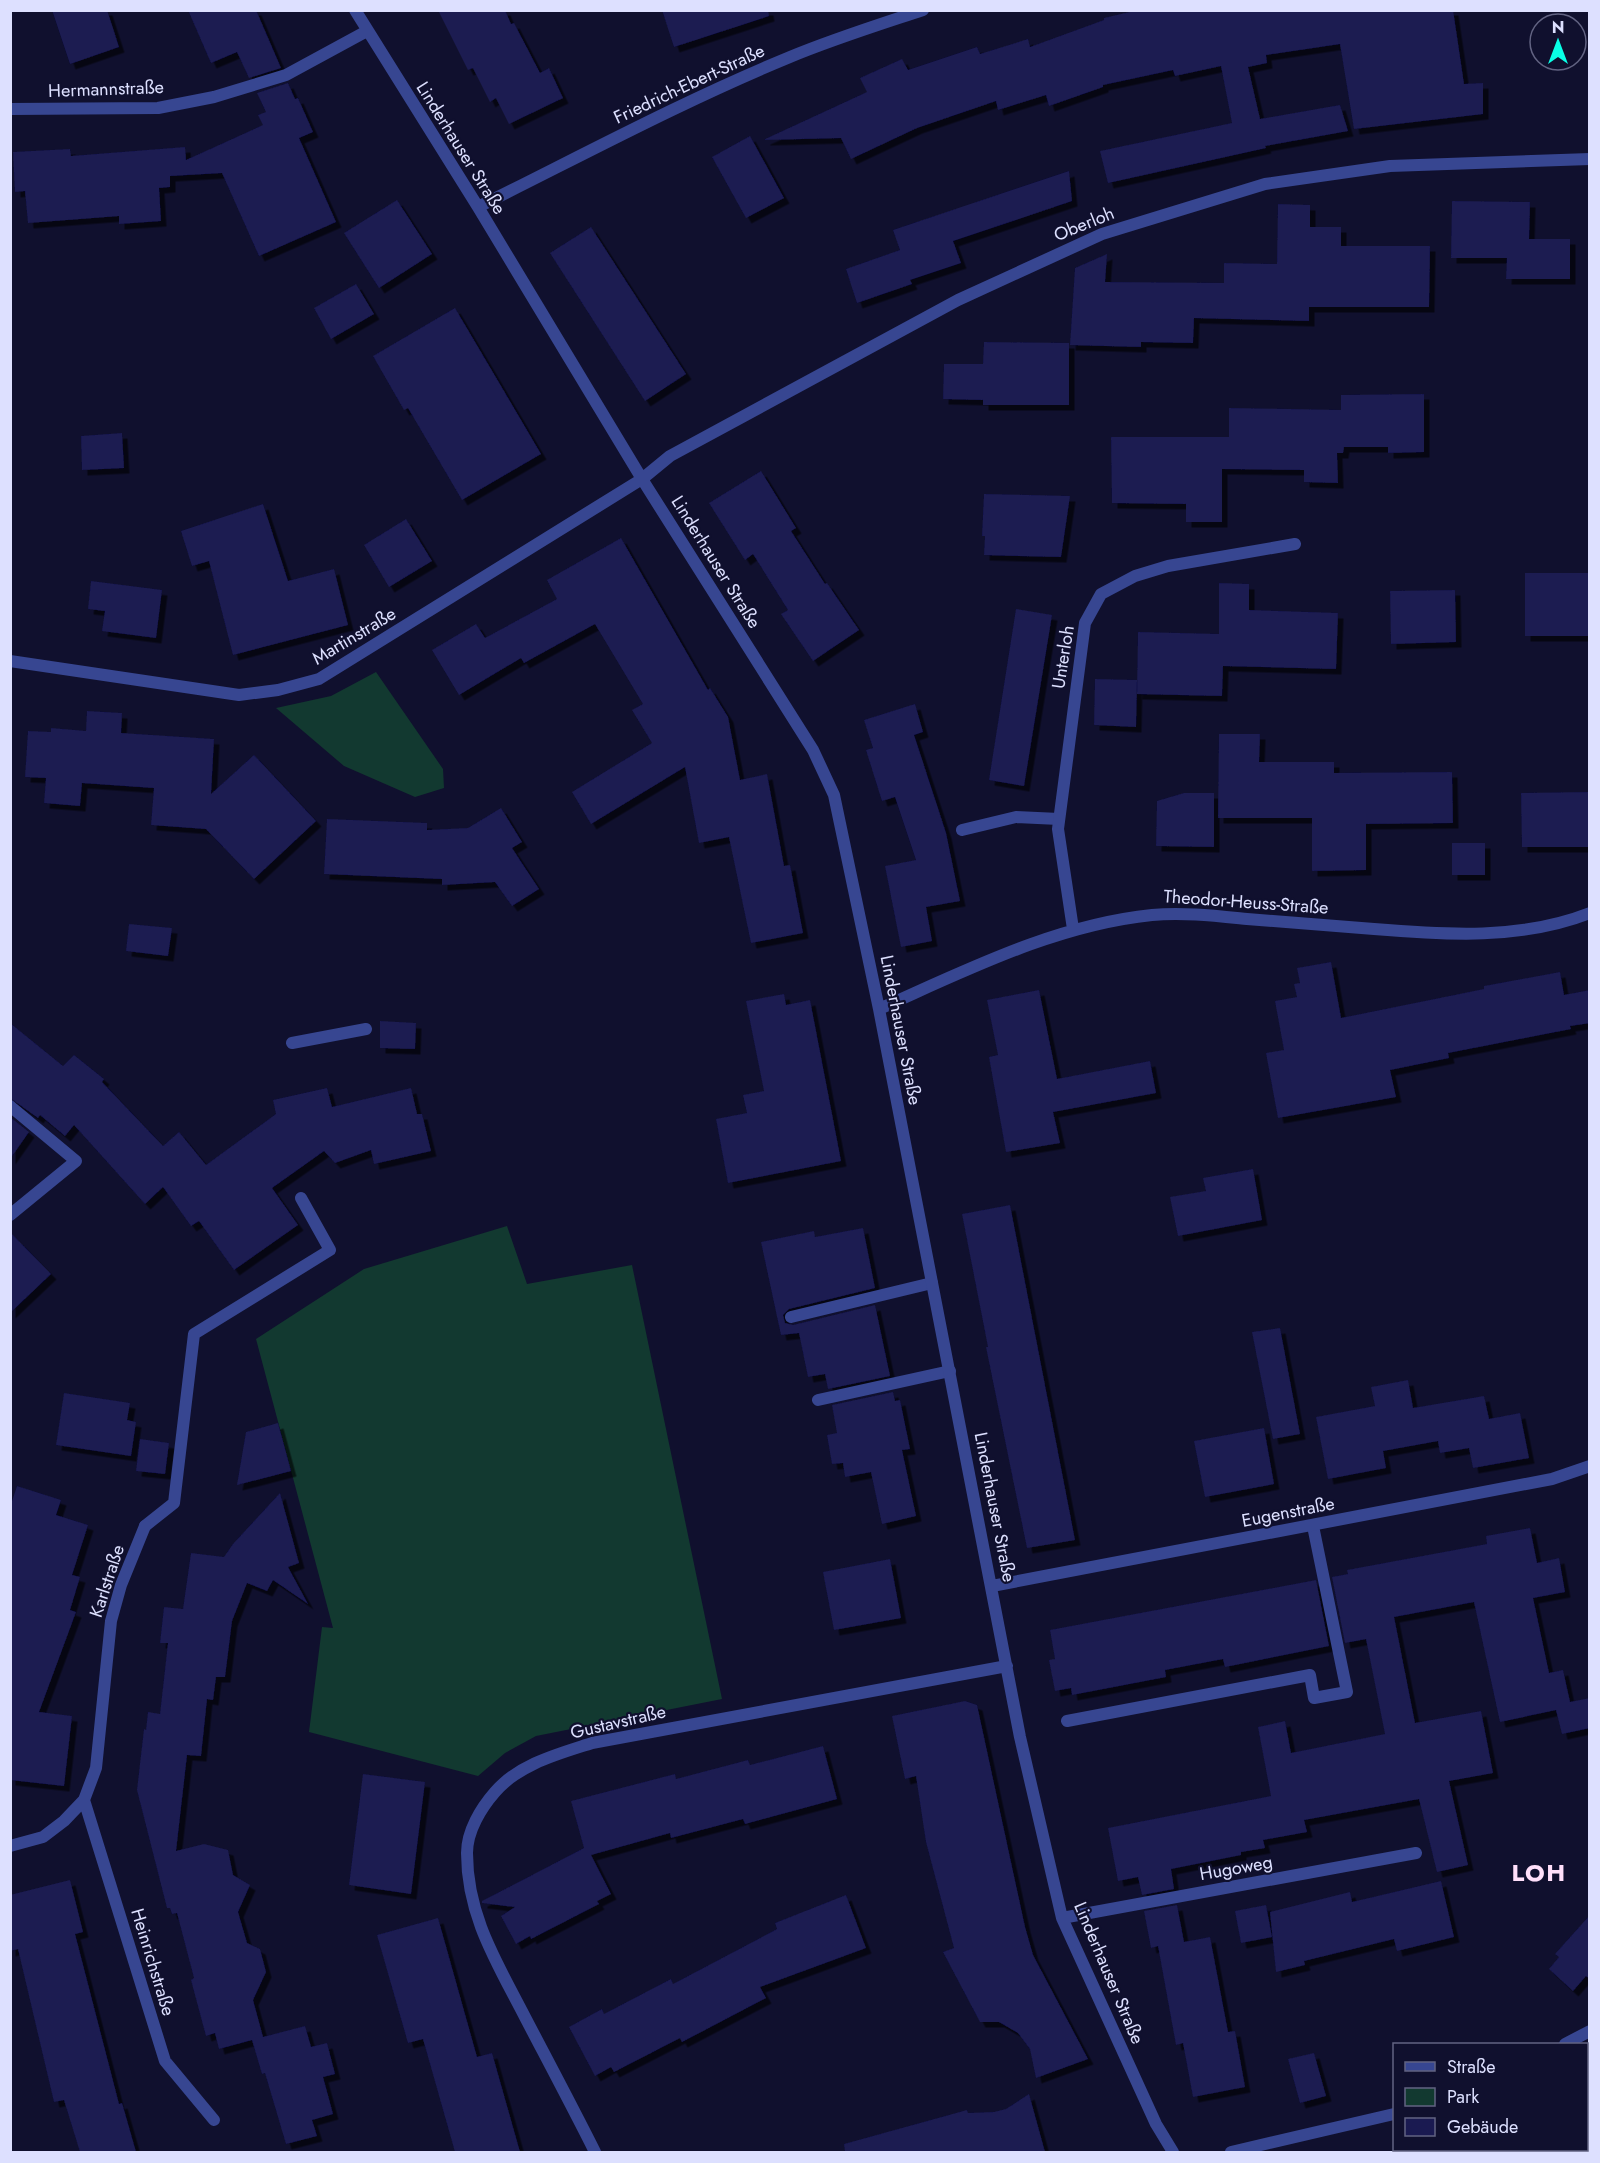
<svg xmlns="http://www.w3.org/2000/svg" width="1600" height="2163" font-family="Jost,sans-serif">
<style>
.green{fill:#123930}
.building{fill:#1a1a51;filter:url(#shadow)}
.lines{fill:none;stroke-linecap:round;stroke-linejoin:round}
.lane{stroke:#374691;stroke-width:12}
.street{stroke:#374691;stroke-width:12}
.labels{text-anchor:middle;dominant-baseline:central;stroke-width:4.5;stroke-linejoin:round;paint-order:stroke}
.street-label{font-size:18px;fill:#dde0ff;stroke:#10102e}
.district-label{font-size:24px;font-weight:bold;letter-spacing:1.5px;fill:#ffdffa;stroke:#10102e}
</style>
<defs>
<filter id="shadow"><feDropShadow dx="5.5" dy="5.5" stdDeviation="0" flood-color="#0009"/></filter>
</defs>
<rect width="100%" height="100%" fill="#10102e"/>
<path class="green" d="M 376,672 L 443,769 L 444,788 L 415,797 L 344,766 L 276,708 L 331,696 Z
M 507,1226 L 527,1284 L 632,1265 L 722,1699 L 536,1736 L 505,1753 L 478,1776 L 309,1732 L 322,1627 L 333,1628 L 256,1339 L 364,1269 Z
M 1589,2070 L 1589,2152 L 1400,2152 L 1412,2150 L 1586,2150 L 1586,2072 Z"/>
<path class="building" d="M 52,10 L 107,10 L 119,47 L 70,64 Z
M 188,10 L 256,10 L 281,68 L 249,78 L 237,52 L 211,63 Z
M 438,10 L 505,10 L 511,24 L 514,23 L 540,73 L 549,68 L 563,98 L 509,124 L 496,98 L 490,102 L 473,68 L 468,70 Z
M 662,10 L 768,10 L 769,16 L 674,47 Z
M 1138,10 L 1453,10 L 1464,84 L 1483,83 L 1483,114 L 1354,129 L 1340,44 L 1266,55 L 1267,63 L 1248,67 L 1260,119 L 1340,105 L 1348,131 L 1265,146 L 1266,148 L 1108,183 L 1100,151 L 1232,123 L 1221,66 L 1175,76 L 1173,70 L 1103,85 L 1103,87 L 1049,106 L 1046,95 L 998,110 L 996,101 L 917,128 L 851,159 L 841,138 L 763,140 L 867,92 L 860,78 L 902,59 L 908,70 L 977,47 L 980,54 L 1028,39 L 1030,47 L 1104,20 L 1104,18 Z
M 288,83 L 295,99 L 298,98 L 313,132 L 299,138 L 336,222 L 259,256 L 222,173 L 170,176 L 170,187 L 159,188 L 161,221 L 119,224 L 119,216 L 28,223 L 25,191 L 15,192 L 13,152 L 70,149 L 71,156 L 185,147 L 186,160 L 263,125 L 258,115 L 266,112 L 257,93 Z
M 750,136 L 784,198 L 746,218 L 712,157 Z
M 1069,171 L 1072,201 L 953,241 L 961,263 L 910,280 L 912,284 L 857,303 L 846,269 L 900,250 L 893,230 Z
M 397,200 L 432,254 L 379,288 L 344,233 Z
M 1452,201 L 1530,202 L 1529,239 L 1570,239 L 1570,279 L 1506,279 L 1507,258 L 1451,258 Z
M 1278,204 L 1310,205 L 1310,227 L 1341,227 L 1341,246 L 1430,246 L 1429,307 L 1309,307 L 1309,321 L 1194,318 L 1193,343 L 1141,342 L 1141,347 L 1070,345 L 1075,268 L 1107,254 L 1105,282 L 1224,283 L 1224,263 L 1277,264 Z
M 591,227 L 686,374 L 645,401 L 550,253 Z
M 356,284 L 374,314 L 331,339 L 314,308 Z
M 455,308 L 541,454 L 462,500 L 408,408 L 404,410 L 373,356 Z
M 984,342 L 1069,343 L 1069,405 L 983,405 L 983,400 L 943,399 L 944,364 L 983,364 Z
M 1424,394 L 1424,452 L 1388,453 L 1388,447 L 1344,447 L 1343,453 L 1337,453 L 1338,483 L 1304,482 L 1304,470 L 1222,469 L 1222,522 L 1186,522 L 1186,504 L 1112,503 L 1111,437 L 1229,437 L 1229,408 L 1341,410 L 1341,395 Z
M 122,433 L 124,468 L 82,470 L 81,436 Z
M 761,471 L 796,528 L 791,531 L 825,584 L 827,583 L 859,630 L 813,661 L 781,614 L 788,610 L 753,554 L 745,560 L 709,503 Z
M 984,494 L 1070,496 L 1061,557 L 984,555 L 985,536 L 982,536 Z
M 263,504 L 288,581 L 334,569 L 348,625 L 233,655 L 209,561 L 192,566 L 181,531 Z
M 406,519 L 432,561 L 389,587 L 364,545 Z
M 621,538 L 708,690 L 710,688 L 728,717 L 740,780 L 767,774 L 784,866 L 790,865 L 803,933 L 751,943 L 729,837 L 699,843 L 685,767 L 591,824 L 572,792 L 652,743 L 632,710 L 643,704 L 595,624 L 524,663 L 521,658 L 459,695 L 432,650 L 476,624 L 485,638 L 557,599 L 547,580 Z
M 1525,573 L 1590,573 L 1590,636 L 1525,636 Z
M 91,581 L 162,590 L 156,638 L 102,631 L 105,611 L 88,609 Z
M 1219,583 L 1249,584 L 1249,610 L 1338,613 L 1336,669 L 1223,666 L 1222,696 L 1137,694 L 1138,632 L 1219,634 Z
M 1455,590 L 1456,642 L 1391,644 L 1390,591 Z
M 1016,609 L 1052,615 L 1024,786 L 989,780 Z
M 1095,679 L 1137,680 L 1136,727 L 1094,725 Z
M 915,704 L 923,732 L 914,735 L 946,833 L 960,901 L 926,907 L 932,941 L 901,947 L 885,866 L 916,860 L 895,797 L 882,801 L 866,750 L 873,748 L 864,720 Z
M 87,711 L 122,713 L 121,733 L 214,739 L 211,794 L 254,755 L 316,821 L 254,879 L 206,829 L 151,825 L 154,788 L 82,783 L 80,806 L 44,803 L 46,778 L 25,777 L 28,731 L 51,732 L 51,728 L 86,731 Z
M 1219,734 L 1260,734 L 1259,762 L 1334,762 L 1334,773 L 1452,772 L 1453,823 L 1366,824 L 1366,870 L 1312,871 L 1312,818 L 1218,818 Z
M 1590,792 L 1590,847 L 1522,847 L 1521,793 Z
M 1184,793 L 1214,793 L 1214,847 L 1156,846 L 1157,801 Z
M 501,808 L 522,842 L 512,848 L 539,889 L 512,906 L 495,882 L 442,885 L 442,879 L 324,874 L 327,819 L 427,823 L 427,830 L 468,828 Z
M 1452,843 L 1485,843 L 1485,875 L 1452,875 Z
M 129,924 L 172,928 L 168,956 L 126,951 Z
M 1331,962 L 1341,1018 L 1484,989 L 1484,986 L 1560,972 L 1564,995 L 1590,990 L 1590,1023 L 1570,1026 L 1571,1029 L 1448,1053 L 1449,1058 L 1390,1070 L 1396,1097 L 1278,1118 L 1266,1053 L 1284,1050 L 1275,1001 L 1297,997 L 1294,984 L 1300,983 L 1297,968 Z
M 1039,990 L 1057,1079 L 1150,1061 L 1156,1093 L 1053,1112 L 1060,1143 L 1006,1152 L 989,1057 L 998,1055 L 987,1000 Z
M 784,994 L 786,1005 L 810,1000 L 841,1161 L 728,1183 L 716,1119 L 747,1113 L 743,1095 L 764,1091 L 746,1001 Z
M 380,1021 L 416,1023 L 415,1049 L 380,1048 Z
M 10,1023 L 63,1066 L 74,1055 L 104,1079 L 102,1082 L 163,1146 L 179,1132 L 206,1165 L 276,1114 L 273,1100 L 327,1088 L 332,1107 L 411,1088 L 417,1114 L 422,1114 L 431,1151 L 374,1164 L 371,1150 L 335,1163 L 324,1151 L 272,1188 L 298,1225 L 234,1270 L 199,1221 L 191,1226 L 163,1187 L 145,1204 L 74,1125 L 65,1136 L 40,1115 L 38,1118 L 10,1098 Z
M 10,1117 L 29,1132 L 10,1159 Z
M 1253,1169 L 1262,1220 L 1178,1236 L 1170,1197 L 1206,1191 L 1203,1178 Z
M 1010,1205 L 1075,1540 L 1027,1548 L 986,1347 L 988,1347 L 962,1214 Z
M 863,1228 L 875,1288 L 789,1309 L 783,1315 L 785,1323 L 793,1325 L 875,1305 L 890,1376 L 828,1389 L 825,1374 L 808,1377 L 799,1333 L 781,1335 L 761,1242 L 814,1231 L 815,1237 Z
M 10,1232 L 51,1274 L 10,1313 Z
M 1280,1328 L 1300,1434 L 1273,1439 L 1252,1332 Z
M 1408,1380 L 1413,1408 L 1484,1396 L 1489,1419 L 1520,1413 L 1529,1458 L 1473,1468 L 1469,1448 L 1440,1453 L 1438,1441 L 1383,1451 L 1386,1468 L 1328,1479 L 1316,1417 L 1375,1406 L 1371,1387 Z
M 893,1392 L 895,1401 L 900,1400 L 910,1449 L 902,1450 L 916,1516 L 882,1524 L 871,1472 L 845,1477 L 843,1463 L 832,1464 L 827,1435 L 837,1433 L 832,1405 Z
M 64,1393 L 130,1403 L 127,1420 L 136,1422 L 131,1456 L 56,1445 Z
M 278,1423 L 291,1471 L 237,1485 L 246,1432 Z
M 1264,1428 L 1274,1484 L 1205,1497 L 1194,1441 Z
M 140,1439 L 169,1443 L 165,1474 L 136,1471 Z
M 17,1486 L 61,1500 L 56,1515 L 88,1525 L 72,1575 L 80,1577 L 70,1610 L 76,1612 L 39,1712 L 72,1716 L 64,1786 L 10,1780 L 10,1507 Z
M 280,1493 L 299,1563 L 288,1567 L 308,1604 L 273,1580 L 267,1591 L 247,1583 L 232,1621 L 225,1677 L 216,1677 L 213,1700 L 207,1699 L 201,1756 L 187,1755 L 176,1851 L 204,1844 L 228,1850 L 233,1875 L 250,1885 L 238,1912 L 247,1943 L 260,1949 L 266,1972 L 253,2000 L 263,2037 L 305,2026 L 311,2047 L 327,2043 L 335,2074 L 323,2077 L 333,2114 L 312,2120 L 317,2136 L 286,2144 L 265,2073 L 262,2074 L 252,2040 L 219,2049 L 215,2033 L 206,2036 L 191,1980 L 194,1978 L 177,1913 L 172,1914 L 170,1908 L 167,1908 L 137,1790 L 144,1729 L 146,1730 L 148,1712 L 160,1714 L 168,1643 L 160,1643 L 164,1607 L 183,1609 L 191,1553 L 224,1557 L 233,1544 Z
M 1530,1528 L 1537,1563 L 1559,1558 L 1565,1592 L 1533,1598 L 1549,1673 L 1563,1670 L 1570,1702 L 1590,1698 L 1590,1728 L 1562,1734 L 1556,1710 L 1500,1722 L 1474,1602 L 1394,1617 L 1415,1723 L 1481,1711 L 1493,1773 L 1449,1781 L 1468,1865 L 1437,1872 L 1419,1799 L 1304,1820 L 1307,1832 L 1263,1840 L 1265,1848 L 1241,1852 L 1241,1855 L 1171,1869 L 1174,1889 L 1142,1895 L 1138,1877 L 1118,1881 L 1108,1828 L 1271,1796 L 1258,1727 L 1285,1721 L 1291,1753 L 1385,1734 L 1366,1639 L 1345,1643 L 1332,1577 L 1348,1574 L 1347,1570 L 1487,1544 L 1486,1536 Z
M 890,1559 L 901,1618 L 834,1630 L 823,1572 Z
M 1316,1580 L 1329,1646 L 1225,1667 L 1223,1659 L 1165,1670 L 1166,1677 L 1072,1695 L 1071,1688 L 1055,1691 L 1049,1660 L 1055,1659 L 1050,1630 Z
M 965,1701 L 977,1705 L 1025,1927 L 1033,1955 L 1088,2059 L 1036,2078 L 1030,2049 L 1018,2033 L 999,2022 L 980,2022 L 943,1952 L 954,1948 L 926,1842 L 916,1776 L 905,1779 L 892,1716 Z
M 823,1746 L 837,1799 L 745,1824 L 743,1819 L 671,1838 L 670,1833 L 591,1855 L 611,1894 L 597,1901 L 599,1904 L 531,1939 L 530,1936 L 516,1944 L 501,1916 L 515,1907 L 482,1903 L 482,1901 L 584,1848 L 571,1801 L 675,1774 L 676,1779 L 748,1760 L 750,1765 Z
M 363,1774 L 425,1782 L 411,1894 L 349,1885 Z
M 70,1880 L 83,1932 L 75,1934 L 119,2104 L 122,2103 L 136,2152 L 80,2152 L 64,2100 L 54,2102 L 18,1949 L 10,1951 L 10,1895 Z
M 1441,1881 L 1454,1937 L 1397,1951 L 1394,1939 L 1304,1961 L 1305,1965 L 1276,1972 L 1270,1912 L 1350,1892 L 1352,1902 Z
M 846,1895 L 866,1948 L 760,1987 L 766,1998 L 682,2042 L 680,2038 L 614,2072 L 611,2067 L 595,2076 L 569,2027 L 602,2009 L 604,2014 L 671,1979 L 673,1984 L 777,1929 L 775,1923 Z
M 1177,1905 L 1184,1942 L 1210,1937 L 1228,2032 L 1235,2031 L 1245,2087 L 1193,2097 L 1183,2043 L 1176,2045 L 1158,1946 L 1151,1948 L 1144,1911 Z
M 1266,1905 L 1272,1937 L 1241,1943 L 1235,1911 Z
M 1590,1915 L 1590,1979 L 1586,1976 L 1573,1991 L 1549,1969 L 1559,1957 L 1555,1954 Z
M 438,1918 L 477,2057 L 492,2053 L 520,2152 L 455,2152 L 423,2039 L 408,2043 L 377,1935 Z
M 1314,2053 L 1326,2096 L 1300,2103 L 1288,2059 Z
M 1029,2094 L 1045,2152 L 845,2152 L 844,2144 L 967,2110 L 968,2113 L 994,2112 L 1006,2109 Z"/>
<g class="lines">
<path class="lane" d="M 962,830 L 1016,817 L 1059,819
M 292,1043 L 366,1029
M 10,1106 L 76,1161 L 10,1215
M 791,1317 L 932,1283
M 818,1400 L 950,1371
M 145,1526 L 174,1503 L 194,1334 L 330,1250 L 301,1198
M 1067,1721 L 1310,1675 L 1314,1698 L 1347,1692 L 1313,1526"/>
<path class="street" d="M 355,10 L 478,207 L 642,479 L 813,750 L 834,795 L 879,1009 L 1020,1737 L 1062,1918 L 1156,2124 L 1173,2152
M 10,109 L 158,108 L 214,97 L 286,75 L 367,31
M 478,207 C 581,156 683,101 790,57 C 833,39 878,25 923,10
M 10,661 L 239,695 L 278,690 L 319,679 L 642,479 L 670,456 L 958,300 L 1102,234 L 1265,184 L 1390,166 L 1590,159
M 1073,929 L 1058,829 L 1085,623 L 1101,594 L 1135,576 L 1168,566 L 1295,544
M 879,1009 C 967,970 1055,925 1152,915 C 1183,912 1217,916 1247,919 C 1290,922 1332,926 1374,929 C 1446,935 1521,940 1590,913
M 992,1586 L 1552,1479 L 1590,1466
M 84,1800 L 165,2061 L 214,2120
M 10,1846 L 43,1837 L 64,1821 L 84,1800 L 96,1768 L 111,1621 L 121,1585 L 145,1526
M 1062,1918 L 1416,1853
M 1565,2044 L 1590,2031
M 595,2152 C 573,2108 549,2063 526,2019 C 498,1964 467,1917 467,1853 C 467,1831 481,1808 495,1792 C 519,1764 558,1754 592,1743 L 1007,1666
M 1231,2152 L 1394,2114"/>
</g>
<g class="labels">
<g class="street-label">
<text transform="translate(689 84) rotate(-25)">Friedrich-Ebert-Straße</text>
<text transform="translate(106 89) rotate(-2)">Hermannstraße</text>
<text transform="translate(461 148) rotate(58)">Linderhauser Straße</text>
<text transform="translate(1084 224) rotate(-22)">Oberloh</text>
<text transform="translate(716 562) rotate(58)">Linderhauser Straße</text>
<text transform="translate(354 636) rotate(-31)">Martinstraße</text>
<text transform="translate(1063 657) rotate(-81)">Unterloh</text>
<text transform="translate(1246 902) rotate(4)">Theodor-Heuss-Straße</text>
<text transform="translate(901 1030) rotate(79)">Linderhauser Straße</text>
<text transform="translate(995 1507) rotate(79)">Linderhauser Straße</text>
<text transform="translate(1288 1512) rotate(-11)">Eugenstraße</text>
<text transform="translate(107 1581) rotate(-72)">Karlstraße</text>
<text transform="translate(618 1722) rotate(-13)">Gustavstraße</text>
<text transform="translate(1236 1868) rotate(-10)">Hugoweg</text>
<text transform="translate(153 1962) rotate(73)">Heinrichstraße</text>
<text transform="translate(1109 1973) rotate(67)">Linderhauser Straße</text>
</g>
<g class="district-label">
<text x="1539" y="1872">LOH</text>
</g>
</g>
<rect width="1600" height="2163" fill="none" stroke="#dde0ff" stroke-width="24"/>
<rect x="1393" y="2043" width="195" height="108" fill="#10102e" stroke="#626382" stroke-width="1.5"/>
<rect x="1405" y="2062" width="30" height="9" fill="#374691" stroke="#626382" stroke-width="1.5"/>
<text x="1447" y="2073" font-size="18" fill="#dde0ff">Straße</text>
<rect x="1405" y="2088" width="30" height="18" fill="#123930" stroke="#626382" stroke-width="1.5"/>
<text x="1447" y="2103" font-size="18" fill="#dde0ff">Park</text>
<rect x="1405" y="2118" width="30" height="18" fill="#1a1a51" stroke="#626382" stroke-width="1.5"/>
<text x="1447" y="2133" font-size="18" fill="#dde0ff">Gebäude</text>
<g transform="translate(1558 42)"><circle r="28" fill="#10102e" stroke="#626382" stroke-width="1.5"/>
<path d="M0-4.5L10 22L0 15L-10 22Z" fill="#09ffe6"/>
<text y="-9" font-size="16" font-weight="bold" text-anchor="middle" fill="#dde0ff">N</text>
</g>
</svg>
